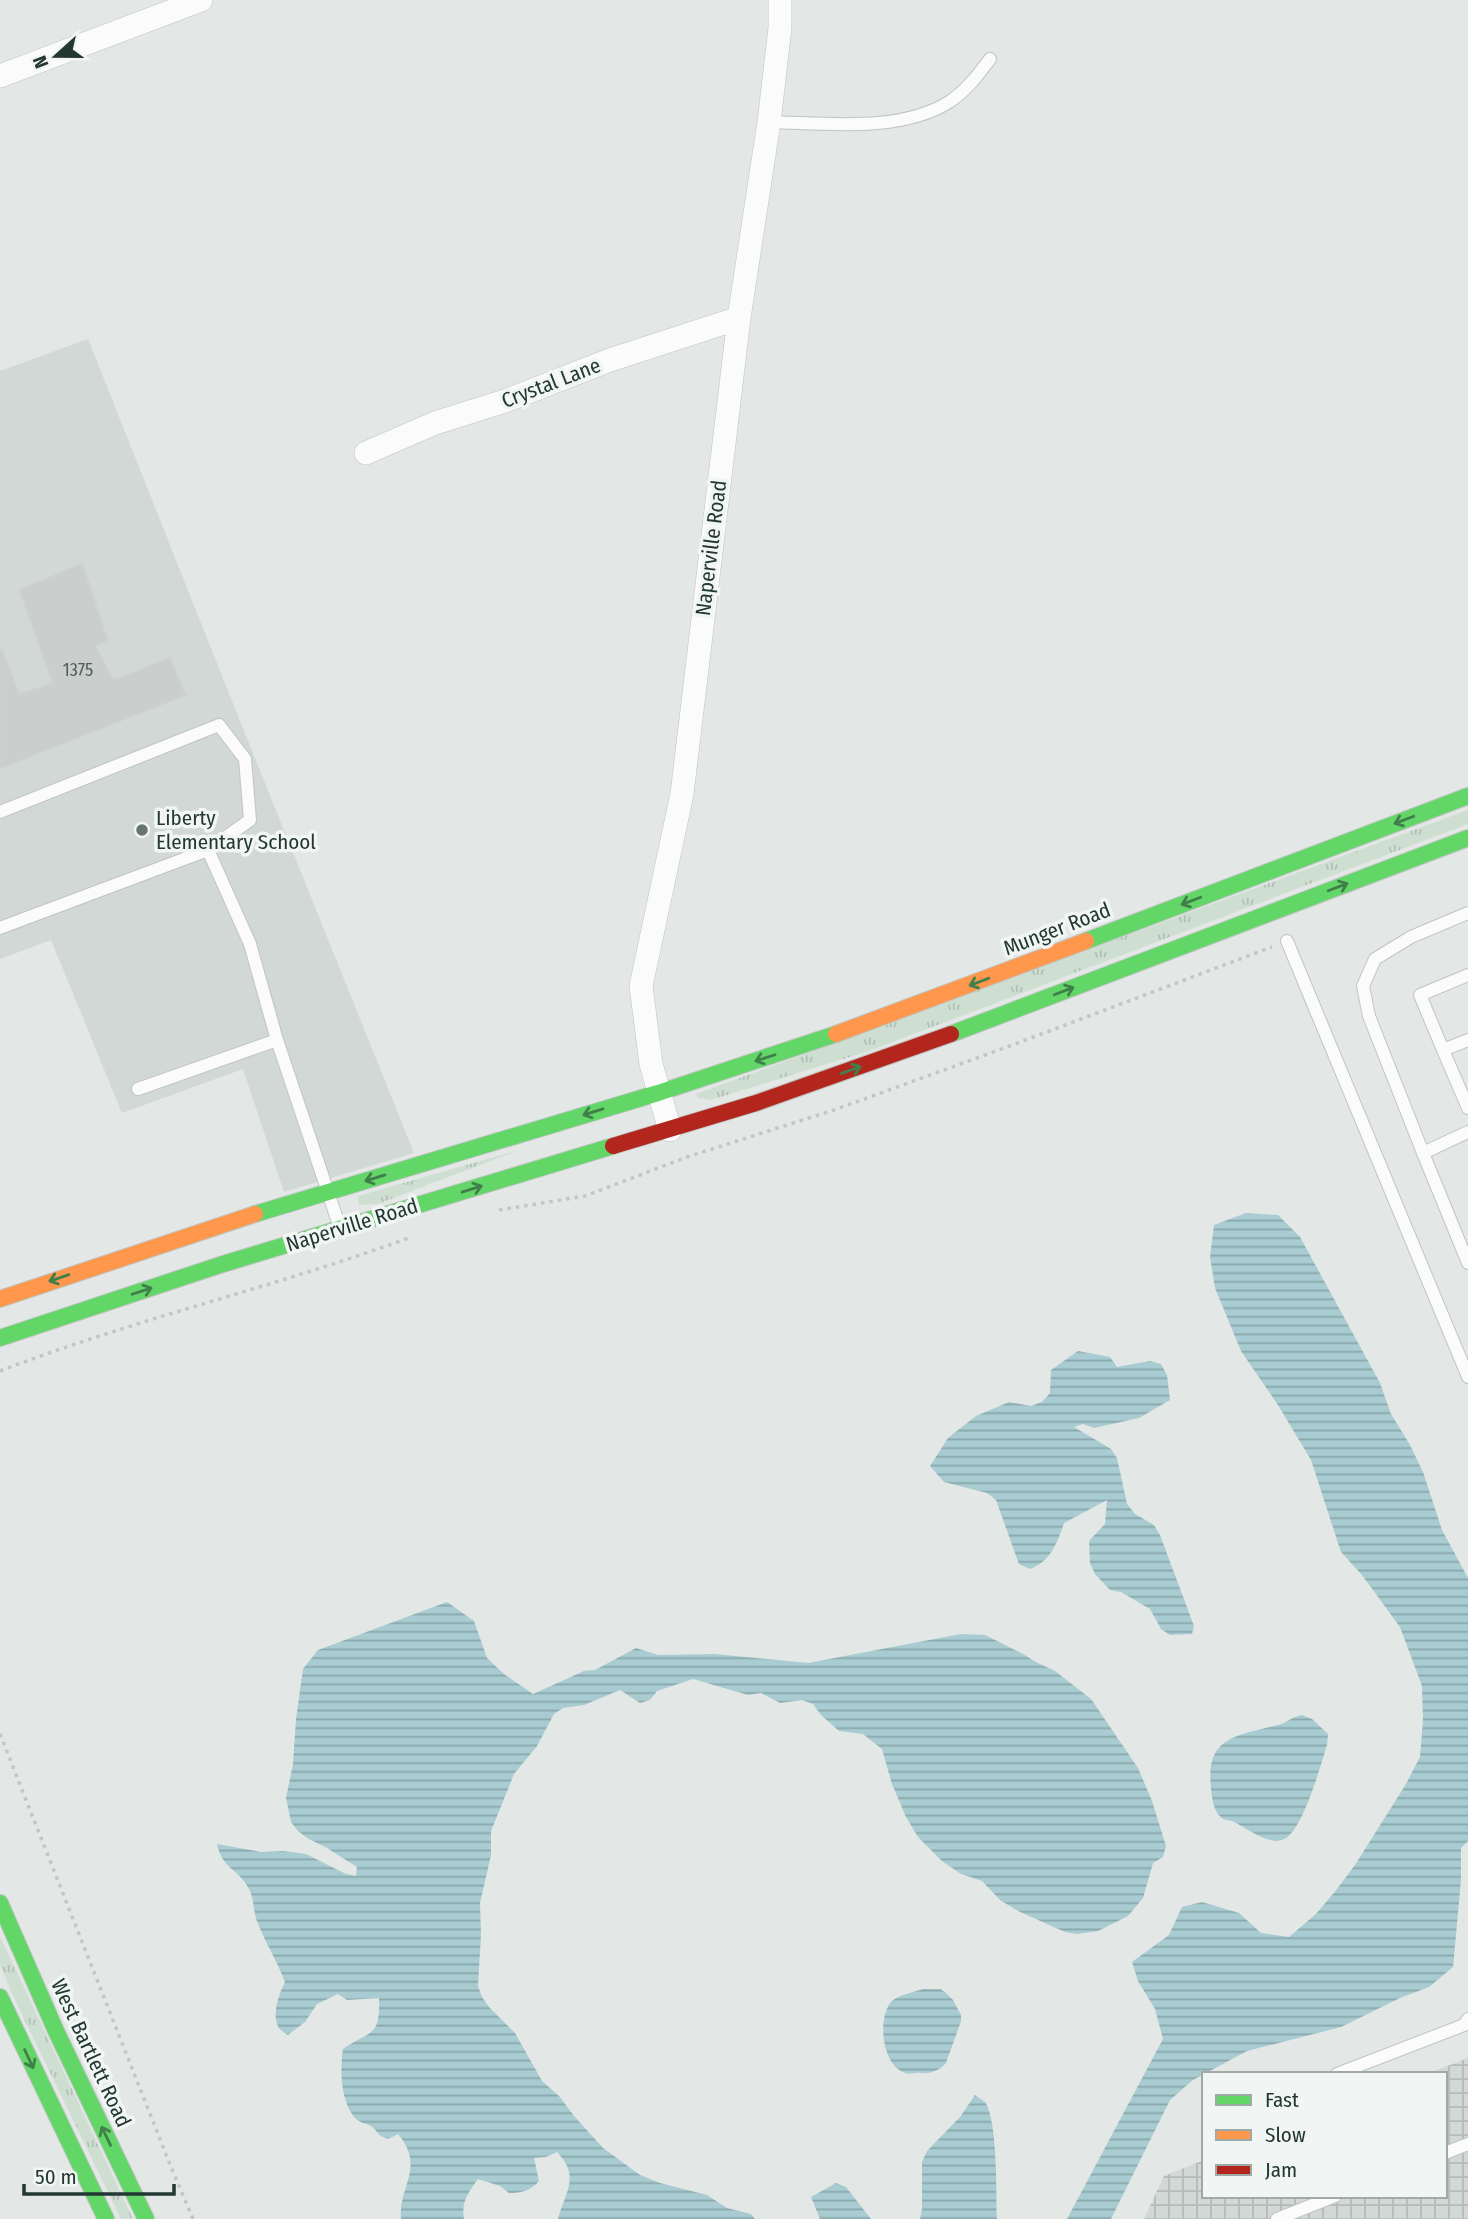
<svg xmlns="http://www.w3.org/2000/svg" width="1468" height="2219" font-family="'Fira Sans Condensed',sans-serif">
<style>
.built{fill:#d1d8d5}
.industrial{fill:url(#industrial-grid)}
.grass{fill:url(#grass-tufts)}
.water{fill:url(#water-rules)}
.building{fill:#cacfcd;stroke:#ccd0ce;stroke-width:2}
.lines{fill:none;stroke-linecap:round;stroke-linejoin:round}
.lane-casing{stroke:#c0c4c2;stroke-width:14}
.street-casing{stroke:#c0c4c2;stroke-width:24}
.fast-casing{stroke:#bfc5c2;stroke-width:18}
.slow-casing{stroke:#bfc5c2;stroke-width:18}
.jam-casing{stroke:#bfc5c2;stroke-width:18}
.path{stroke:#c0c7c5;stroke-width:3.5;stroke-dasharray:3.5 5;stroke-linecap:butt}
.lane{stroke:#fbfbfb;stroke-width:12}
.street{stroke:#fbfbfb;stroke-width:23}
.fast{stroke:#63d668;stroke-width:16}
.slow{stroke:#ff974d;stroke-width:16}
.jam{stroke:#b3261e;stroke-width:16}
.oneway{stroke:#407f4a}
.poi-dot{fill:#667571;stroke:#f1f6f4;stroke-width:2.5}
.labels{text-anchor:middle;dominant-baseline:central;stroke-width:7;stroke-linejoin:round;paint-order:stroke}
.number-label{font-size:18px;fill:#4e5e5a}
.street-label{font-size:21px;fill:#233832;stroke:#f1f6f4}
.poi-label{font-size:21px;fill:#233832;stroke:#f1f6f4;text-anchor:start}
</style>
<defs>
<pattern id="industrial-grid" width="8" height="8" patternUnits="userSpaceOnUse" patternTransform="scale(1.75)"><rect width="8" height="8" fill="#d1d8d5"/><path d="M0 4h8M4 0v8" fill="none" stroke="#b3bab7"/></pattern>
<pattern id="grass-tufts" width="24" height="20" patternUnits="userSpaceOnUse" patternTransform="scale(1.75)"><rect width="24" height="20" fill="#cedfd2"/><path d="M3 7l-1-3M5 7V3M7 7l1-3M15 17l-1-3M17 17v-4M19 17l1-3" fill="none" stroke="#b1c0b5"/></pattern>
<pattern id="water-rules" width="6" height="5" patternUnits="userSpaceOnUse" patternTransform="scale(1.75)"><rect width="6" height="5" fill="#a8ccd1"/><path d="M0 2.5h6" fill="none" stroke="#88a7aa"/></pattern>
</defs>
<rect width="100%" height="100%" fill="#e3e7e5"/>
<path class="built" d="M 88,339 L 240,721 L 414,1153 L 284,1192 L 243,1069 L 122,1113 L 51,940 L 0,959 L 0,371 Z"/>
<path class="industrial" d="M 1468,2058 L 1468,2219 L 1144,2219 L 1164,2176 L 1204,2160 L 1204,2196 L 1445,2196 L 1445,2074 L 1427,2074 Z"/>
<path class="grass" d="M 1468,810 L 1468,824 L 869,1051 L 711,1100 L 698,1098 L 696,1094 Z
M 519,1150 L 378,1204 L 359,1205 L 358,1196 Z
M 0,1936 L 133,2219 L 121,2219 L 13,1996 L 0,1965 Z"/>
<path class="water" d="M 1246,1213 L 1278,1215 L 1300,1237 L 1380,1383 L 1391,1414 L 1410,1445 L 1423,1472 L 1442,1530 L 1468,1578 L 1468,1841 L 1461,1848 L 1461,1880 L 1453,1967 L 1429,1987 L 1400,1998 L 1341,2027 L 1247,2051 L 1193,2080 L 1170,2100 L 1111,2219 L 1067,2219 L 1163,2039 L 1155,2009 L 1138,1981 L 1132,1962 L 1169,1935 L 1182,1907 L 1202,1902 L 1239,1913 L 1261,1933 L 1289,1937 L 1316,1914 L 1337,1889 L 1355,1865 L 1406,1784 L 1420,1757 L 1423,1720 L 1422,1686 L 1400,1627 L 1362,1575 L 1341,1552 L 1311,1460 L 1278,1405 L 1241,1351 L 1215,1288 L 1210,1257 L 1214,1225 Z
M 1078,1351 L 1110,1357 L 1117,1367 L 1150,1361 L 1161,1364 L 1167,1375 L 1170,1400 L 1139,1418 L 1094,1428 L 1083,1424 L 1074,1427 L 1111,1449 L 1117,1458 L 1127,1504 L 1135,1514 L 1154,1525 L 1160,1535 L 1194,1626 L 1192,1634 L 1170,1635 L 1161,1629 L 1150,1609 L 1121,1592 L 1110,1590 L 1095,1574 L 1090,1563 L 1089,1541 L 1105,1524 L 1107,1500 L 1064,1523 C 1057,1543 1051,1561 1030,1569 L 1019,1564 L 996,1500 L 987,1493 L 944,1482 L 930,1466 L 948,1438 L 976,1416 L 1009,1402 L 1031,1406 L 1042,1402 L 1050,1393 L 1051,1370 Z
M 447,1602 L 474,1621 L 487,1658 L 504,1674 L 533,1694 L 584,1671 L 595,1670 L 636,1648 L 658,1655 L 715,1654 L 808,1663 L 961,1634 L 985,1635 L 1025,1655 L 1034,1661 L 1055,1671 L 1091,1699 L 1138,1768 L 1152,1801 L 1166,1846 L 1163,1857 L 1153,1863 L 1143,1898 L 1128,1916 L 1098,1931 L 1077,1934 L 1065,1932 L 1018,1911 L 1000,1900 L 982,1881 L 961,1874 L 942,1861 L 918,1837 L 906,1817 L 892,1784 L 882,1749 L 863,1734 L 839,1731 L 821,1715 L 813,1704 L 802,1700 L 780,1703 L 761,1693 L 748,1695 L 693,1679 L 657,1691 L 650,1700 L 640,1703 L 620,1690 L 584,1705 L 563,1708 L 554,1714 L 537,1746 L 514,1774 L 491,1831 L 491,1855 L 480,1903 L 481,1935 L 478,1986 L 482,1997 L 489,2007 L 515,2033 L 542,2081 L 560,2097 L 574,2116 L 603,2148 L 640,2175 L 660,2183 L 707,2195 L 727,2208 L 751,2214 L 755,2219 L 558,2219 C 565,2192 581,2177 557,2152 L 546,2157 L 534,2158 L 539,2181 C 530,2191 522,2193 509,2193 L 500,2186 L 478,2179 C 468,2193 461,2202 464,2219 L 401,2219 C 398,2186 426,2168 398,2134 L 388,2139 C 376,2135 379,2132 371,2126 C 366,2123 360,2123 356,2119 C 340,2102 340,2070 343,2049 C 371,2029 380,2039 379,1998 L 347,2000 L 338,1994 L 317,2004 L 305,2022 L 288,2035 C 286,2034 279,2029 279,2028 C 271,2015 279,1994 285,1982 C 277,1961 265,1942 257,1921 C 253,1911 254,1898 249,1889 C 239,1869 222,1869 217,1844 L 261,1852 L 283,1851 L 306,1854 L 346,1874 L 356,1876 L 357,1867 L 327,1848 L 307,1838 L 298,1831 L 291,1822 L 286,1798 L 293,1764 L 296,1719 L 303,1669 L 318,1650 Z
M 1302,1715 L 1312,1719 L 1328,1734 L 1327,1745 C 1320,1767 1304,1826 1286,1838 C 1270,1848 1246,1827 1232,1821 C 1228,1820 1224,1820 1222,1818 C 1213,1812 1212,1797 1211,1788 C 1205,1736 1237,1736 1278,1725 C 1287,1723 1291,1717 1302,1715 Z
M 923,1989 L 940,1989 L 945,1992 L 953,2000 L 961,2015 L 961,2021 L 946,2063 C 940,2070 931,2074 922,2073 C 914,2072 908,2076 901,2071 C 882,2061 877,2017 892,2001 C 899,1995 914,1992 923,1989 Z
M 975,2095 C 976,2096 984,2101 985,2102 C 998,2121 996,2194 997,2219 L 920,2219 L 922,2209 L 922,2162 L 927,2151 L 960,2117 Z
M 836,2183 L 846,2187 L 871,2219 L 820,2219 L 811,2197 Z"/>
<path class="building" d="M 82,564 L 107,640 L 95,646 L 113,681 L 170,658 L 185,695 L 0,768 L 0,650 L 2,650 L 19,695 L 53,683 L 20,590 Z"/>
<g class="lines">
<defs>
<path id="lane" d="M 769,122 C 825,123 900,133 949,102 C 966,91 978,75 990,59
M 0,812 L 219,725 L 245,759 L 250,820 L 208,850 L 0,928
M 208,850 L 250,944 L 277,1040 L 340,1228
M 1468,913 L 1411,937 L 1375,959 L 1363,986 L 1369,1016 L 1423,1153 L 1468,1132
M 1287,941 L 1468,1377
M 1468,975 L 1420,995 L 1443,1050 L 1468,1040
M 1443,1050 L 1468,1108
M 138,1089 L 277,1040
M 1423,1153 L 1468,1263
M 1337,2074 L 1464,2025 L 1468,2019
M 1445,2153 L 1468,2144
M 1277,2219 L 1335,2196"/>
<path id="street" d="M 0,76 L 201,0
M 366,453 L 435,423 L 505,401 L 610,360 L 739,318
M 670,1130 L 651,1064 L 641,986 L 682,794 L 739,318 L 769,122 L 780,28 L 780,0"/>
<path id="fast" d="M 1086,941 L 1468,796
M 951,1034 L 1468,838
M 255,1214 L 658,1093 L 836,1034
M 0,1338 L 223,1264 L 613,1146
M 0,1903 L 56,2031 L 146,2219
M 0,1997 L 106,2219"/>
<path id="slow" d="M 836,1034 L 1086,941
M 0,1299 L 255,1214"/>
<path id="jam" d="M 613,1146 L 756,1103 L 951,1034"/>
</defs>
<use href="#lane" class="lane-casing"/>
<use href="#street" class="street-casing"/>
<use href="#fast" class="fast-casing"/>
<use href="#slow" class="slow-casing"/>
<use href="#jam" class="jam-casing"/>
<path class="path" d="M 499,1210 L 585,1196 L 687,1157 L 834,1110 L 1007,1047 L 1272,947
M 0,1371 C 135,1319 276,1287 411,1237
M 0,1734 L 171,2167 L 193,2219"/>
<use href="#lane" class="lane"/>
<use href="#street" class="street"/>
<use href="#fast" class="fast"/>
<use href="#slow" class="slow"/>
<use href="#jam" class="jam"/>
</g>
<defs><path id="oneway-shaft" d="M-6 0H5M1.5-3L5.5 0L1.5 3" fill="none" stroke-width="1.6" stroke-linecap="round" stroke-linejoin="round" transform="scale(1.75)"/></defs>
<g class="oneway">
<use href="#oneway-shaft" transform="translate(1404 820) rotate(159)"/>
<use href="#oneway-shaft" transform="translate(1338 887) rotate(-21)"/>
<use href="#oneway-shaft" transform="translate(1191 901) rotate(159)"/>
<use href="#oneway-shaft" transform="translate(979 982) rotate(159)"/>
<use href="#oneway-shaft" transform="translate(1064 991) rotate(-21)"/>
<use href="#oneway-shaft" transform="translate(765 1058) rotate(162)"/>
<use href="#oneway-shaft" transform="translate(851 1070) rotate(-20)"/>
<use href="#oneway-shaft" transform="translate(593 1112) rotate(163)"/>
<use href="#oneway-shaft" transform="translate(375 1178) rotate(163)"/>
<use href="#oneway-shaft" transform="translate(472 1189) rotate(-17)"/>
<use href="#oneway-shaft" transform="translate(59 1278) rotate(161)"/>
<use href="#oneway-shaft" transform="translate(142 1291) rotate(-18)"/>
<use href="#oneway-shaft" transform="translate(29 2059) rotate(65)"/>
<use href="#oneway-shaft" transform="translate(106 2136) rotate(-116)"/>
</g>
<circle class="poi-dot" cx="142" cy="830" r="7"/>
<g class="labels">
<g class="number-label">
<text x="78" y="670">1375</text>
</g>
<g class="street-label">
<text transform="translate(551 383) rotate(-21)">Crystal Lane</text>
<text transform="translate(711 548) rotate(-83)">Naperville Road</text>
<text transform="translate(1057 929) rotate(-21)">Munger Road</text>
<text transform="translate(352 1225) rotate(-17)">Naperville Road</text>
<text transform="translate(91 2053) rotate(65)">West Bartlett Road</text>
</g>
<g class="poi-label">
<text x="156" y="818">Liberty<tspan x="156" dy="24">Elementary School</tspan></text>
</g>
</g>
<rect x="1202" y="2072" width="245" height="126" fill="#f1f6f4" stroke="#9faaa6" stroke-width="2"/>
<rect x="1216" y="2095" width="35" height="10" fill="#63d668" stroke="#9faaa6" stroke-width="2"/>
<text x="1265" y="2107" font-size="21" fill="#233832">Fast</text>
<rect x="1216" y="2130" width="35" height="10" fill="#ff974d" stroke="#9faaa6" stroke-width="2"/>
<text x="1265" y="2142" font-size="21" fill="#233832">Slow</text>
<rect x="1216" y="2165" width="35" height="10" fill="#b3261e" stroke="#9faaa6" stroke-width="2"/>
<text x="1265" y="2177" font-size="21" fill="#233832">Jam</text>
<g transform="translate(56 56) rotate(249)" stroke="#f1f6f4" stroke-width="5" paint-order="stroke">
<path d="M0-5L12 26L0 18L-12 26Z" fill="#233832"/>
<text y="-10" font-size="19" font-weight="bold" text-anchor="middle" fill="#233832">N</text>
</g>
<path d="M24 2184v10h150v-10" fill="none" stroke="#233832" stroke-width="3.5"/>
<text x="35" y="2184" font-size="21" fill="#233832" stroke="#f1f6f4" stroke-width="5" paint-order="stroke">50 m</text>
</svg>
